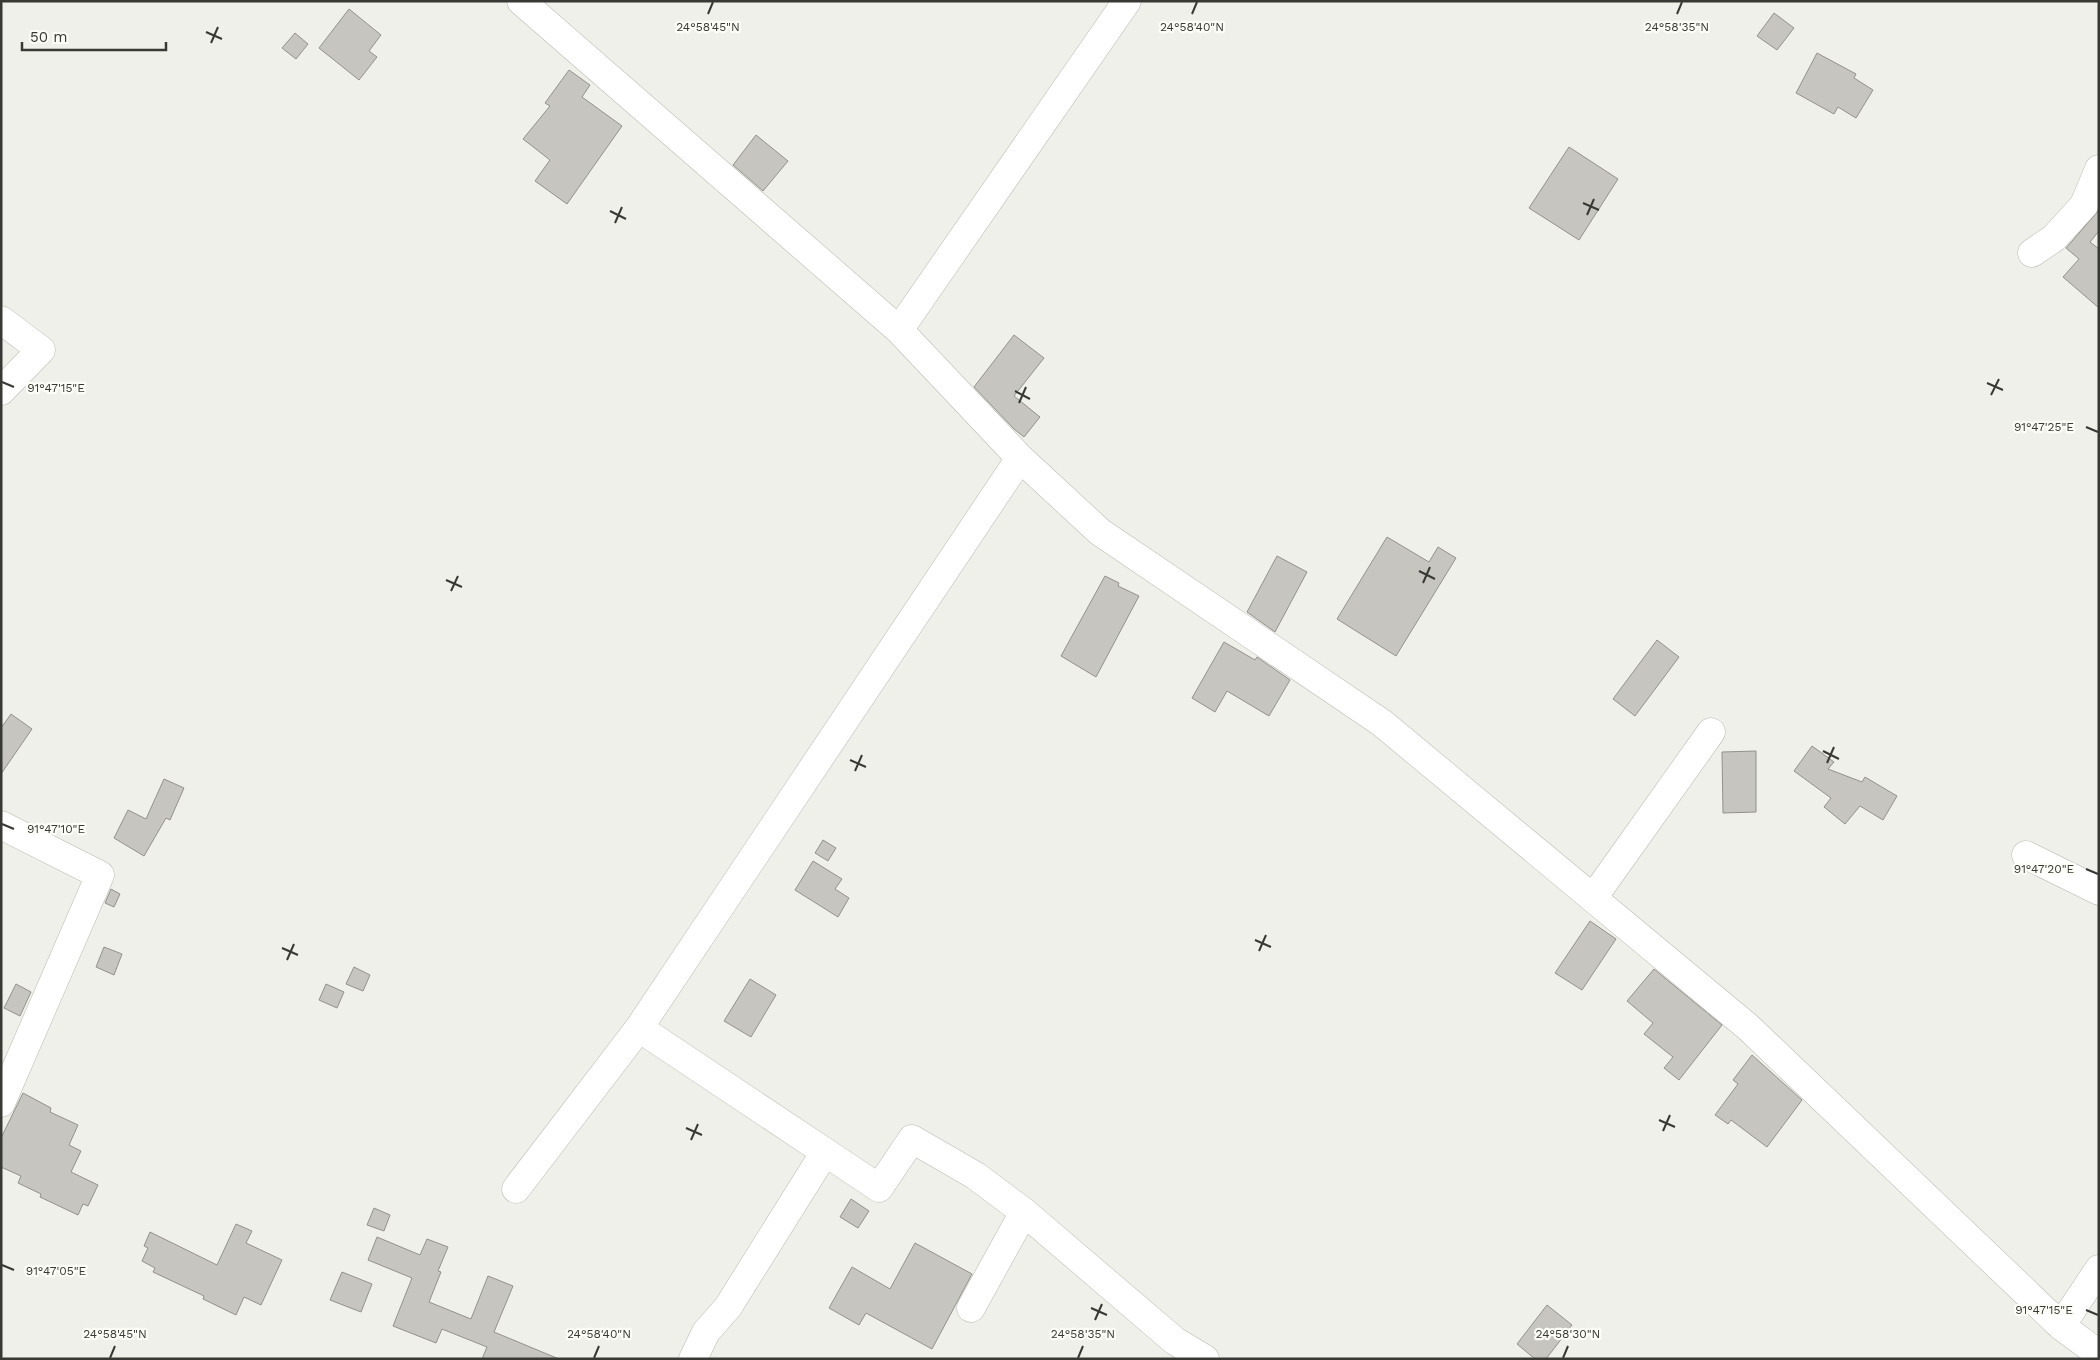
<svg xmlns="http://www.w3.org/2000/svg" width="2100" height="1360" font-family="'Work Sans',sans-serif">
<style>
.building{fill:#c6c5c0;stroke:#92918c}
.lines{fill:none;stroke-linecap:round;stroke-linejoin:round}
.minor-casing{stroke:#b9b9b3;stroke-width:29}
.minor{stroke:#fff;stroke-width:28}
.ticks{fill:none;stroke:#383835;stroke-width:2}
.ticks-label{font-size:12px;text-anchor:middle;fill:#383835;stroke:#fdfdf7;stroke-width:4.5;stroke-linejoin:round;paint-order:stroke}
</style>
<rect width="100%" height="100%" fill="#f0f0ea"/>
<path class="building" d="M 349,9 L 381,35 L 369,51 L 377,57 L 359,80 L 319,48 Z
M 1774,13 L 1794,28 L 1777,50 L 1757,36 Z
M 295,33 L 308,44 L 296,59 L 282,48 Z
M 1817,53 L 1856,74 L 1854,78 L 1873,90 L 1856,118 L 1838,107 L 1834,114 L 1796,93 Z
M 569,70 L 590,85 L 582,97 L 622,126 L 567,204 L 535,181 L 550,160 L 523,139 L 550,106 L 545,103 Z
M 756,135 L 788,161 L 763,191 L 733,165 Z
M 1569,147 L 1618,179 L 1579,240 L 1529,208 Z
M 2099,210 L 2099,231 L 2090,242 L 2099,249 L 2099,308 L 2063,277 L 2079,259 L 2066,248 Z
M 1014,335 L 1044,358 L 1014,396 L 1040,417 L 1024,437 L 1014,429 L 974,387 Z
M 1387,537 L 1429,562 L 1438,547 L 1456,558 L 1396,656 L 1337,619 Z
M 1277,556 L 1307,572 L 1275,632 L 1247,612 Z
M 1105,576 L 1119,583 L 1118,586 L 1139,596 L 1096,677 L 1061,656 Z
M 1657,640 L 1679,657 L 1635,716 L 1613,699 Z
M 1224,642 L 1255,660 L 1257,657 L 1290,680 L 1269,716 L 1227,691 L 1215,712 L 1192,698 Z
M 11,714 L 32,729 L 1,774 L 1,728 Z
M 1812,746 L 1834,762 L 1828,769 L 1862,782 L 1865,777 L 1897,796 L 1883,820 L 1860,806 L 1845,824 L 1824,807 L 1831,798 L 1794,771 Z
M 1756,751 L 1756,812 L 1723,813 L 1722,752 Z
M 164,779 L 184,788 L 170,820 L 166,818 L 144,856 L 114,838 L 128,810 L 146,819 Z
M 823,840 L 836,848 L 828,861 L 815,853 Z
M 813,861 L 842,879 L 835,889 L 849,898 L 838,917 L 795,890 Z
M 111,889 L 120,894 L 114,907 L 105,903 Z
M 1590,921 L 1616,939 L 1582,990 L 1555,973 Z
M 104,947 L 122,954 L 114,975 L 96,967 Z
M 354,967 L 370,975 L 363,991 L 346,984 Z
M 1654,969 L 1722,1025 L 1679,1080 L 1664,1068 L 1673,1057 L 1644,1034 L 1653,1023 L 1627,1001 Z
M 750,979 L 776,995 L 751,1037 L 724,1021 Z
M 16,984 L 31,992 L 20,1016 L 4,1008 Z
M 326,984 L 344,992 L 337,1008 L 319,1000 Z
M 1752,1055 L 1802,1100 L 1767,1147 L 1731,1120 L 1728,1124 L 1715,1115 L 1738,1084 L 1733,1080 Z
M 23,1093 L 51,1108 L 50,1112 L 78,1125 L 69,1145 L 81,1151 L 71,1172 L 98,1185 L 88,1206 L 83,1204 L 78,1215 L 40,1197 L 41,1194 L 18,1183 L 21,1176 L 1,1167 L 1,1138 Z
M 851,1199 L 869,1211 L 858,1228 L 840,1217 Z
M 374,1208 L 390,1215 L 384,1231 L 367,1225 Z
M 236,1224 L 252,1231 L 246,1243 L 282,1260 L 261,1305 L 244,1297 L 236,1315 L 203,1299 L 204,1296 L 153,1272 L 155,1268 L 142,1261 L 148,1248 L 144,1246 L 150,1232 L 217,1265 Z
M 377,1237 L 420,1255 L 427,1239 L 448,1247 L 438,1271 L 441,1272 L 429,1302 L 471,1319 L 488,1276 L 513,1286 L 494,1332 L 559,1359 L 482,1359 L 487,1347 L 442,1329 L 436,1343 L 393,1326 L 412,1278 L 368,1260 Z
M 915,1243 L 972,1274 L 932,1349 L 866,1313 L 859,1325 L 829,1308 L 852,1267 L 890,1289 Z
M 342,1272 L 372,1284 L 361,1312 L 330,1300 Z
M 1547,1305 L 1572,1325 L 1546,1359 L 1535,1359 L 1517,1344 Z"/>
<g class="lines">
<defs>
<path id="minor" d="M 521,1 L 899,330 L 1020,458 L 1100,532 L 1382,723 L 1748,1027 L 2061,1326 L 2099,1354
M 2032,253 L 2054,238 L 2084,205 L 2099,169
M 1,320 L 41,350 L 1,391
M 899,330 L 1127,1
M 1,825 L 100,875 L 1,1103
M 2026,855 L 2099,891
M 1593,898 L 1711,732
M 639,1028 L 1020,458
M 516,1189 L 639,1028 L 825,1152
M 971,1308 L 1024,1212
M 2061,1326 L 2099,1269
M 693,1359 L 706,1332 L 728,1307 L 825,1152 L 879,1188 L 912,1139 L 976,1176 L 1024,1212 L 1175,1341 L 1205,1359"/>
</defs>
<use href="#minor" class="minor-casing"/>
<use href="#minor" class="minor"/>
</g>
<path class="ticks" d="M 708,14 L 713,2M 1192,14 L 1197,2M 1677,14 L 1682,2M 206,32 L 222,39M 211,43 L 218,27M 1583,203 L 1599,210M 610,211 L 626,219M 1587,215 L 1594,199M 615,223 L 622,207M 2,382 L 14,387M 1987,383 L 2003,390M 1015,391 L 1030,399M 1991,395 L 1999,379M 1019,403 L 1026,387M 2086,427 L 2098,432M 1419,571 L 1435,579M 446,580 L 462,587M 1423,583 L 1430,567M 451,591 L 458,576M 1823,751 L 1839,759M 850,760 L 866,767M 1827,763 L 1834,747M 855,771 L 862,755M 2,824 L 14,829M 2086,869 L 2098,874M 1255,940 L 1271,947M 282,948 L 298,955M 1259,951 L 1266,935M 287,960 L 294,944M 1659,1120 L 1675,1127M 686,1128 L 702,1135M 1663,1131 L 1670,1115M 691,1140 L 698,1124M 2,1265 L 14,1270M 1091,1308 L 1107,1315M 2086,1310 L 2098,1315M 1095,1320 L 1102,1304M 110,1358 L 115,1346M 594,1358 L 599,1346M 1078,1358 L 1083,1346M 1563,1358 L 1568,1346"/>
<g class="ticks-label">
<text x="708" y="31">24°58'45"N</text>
<text x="1192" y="31">24°58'40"N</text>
<text x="1677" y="31">24°58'35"N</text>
<text x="56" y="392">91°47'15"E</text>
<text x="2044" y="431">91°47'25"E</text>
<text x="56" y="833">91°47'10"E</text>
<text x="2044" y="873">91°47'20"E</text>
<text x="56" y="1275">91°47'05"E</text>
<text x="2044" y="1314">91°47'15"E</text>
<text x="115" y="1338">24°58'45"N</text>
<text x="599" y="1338">24°58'40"N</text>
<text x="1083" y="1338">24°58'35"N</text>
<text x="1568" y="1338">24°58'30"N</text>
</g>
<rect width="2100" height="1360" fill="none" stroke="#383835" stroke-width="5"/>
<path d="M22 42v8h144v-8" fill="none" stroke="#383835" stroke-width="2.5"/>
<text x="30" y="42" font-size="15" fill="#383835" stroke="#fdfdf7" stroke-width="4" paint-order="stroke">50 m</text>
</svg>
